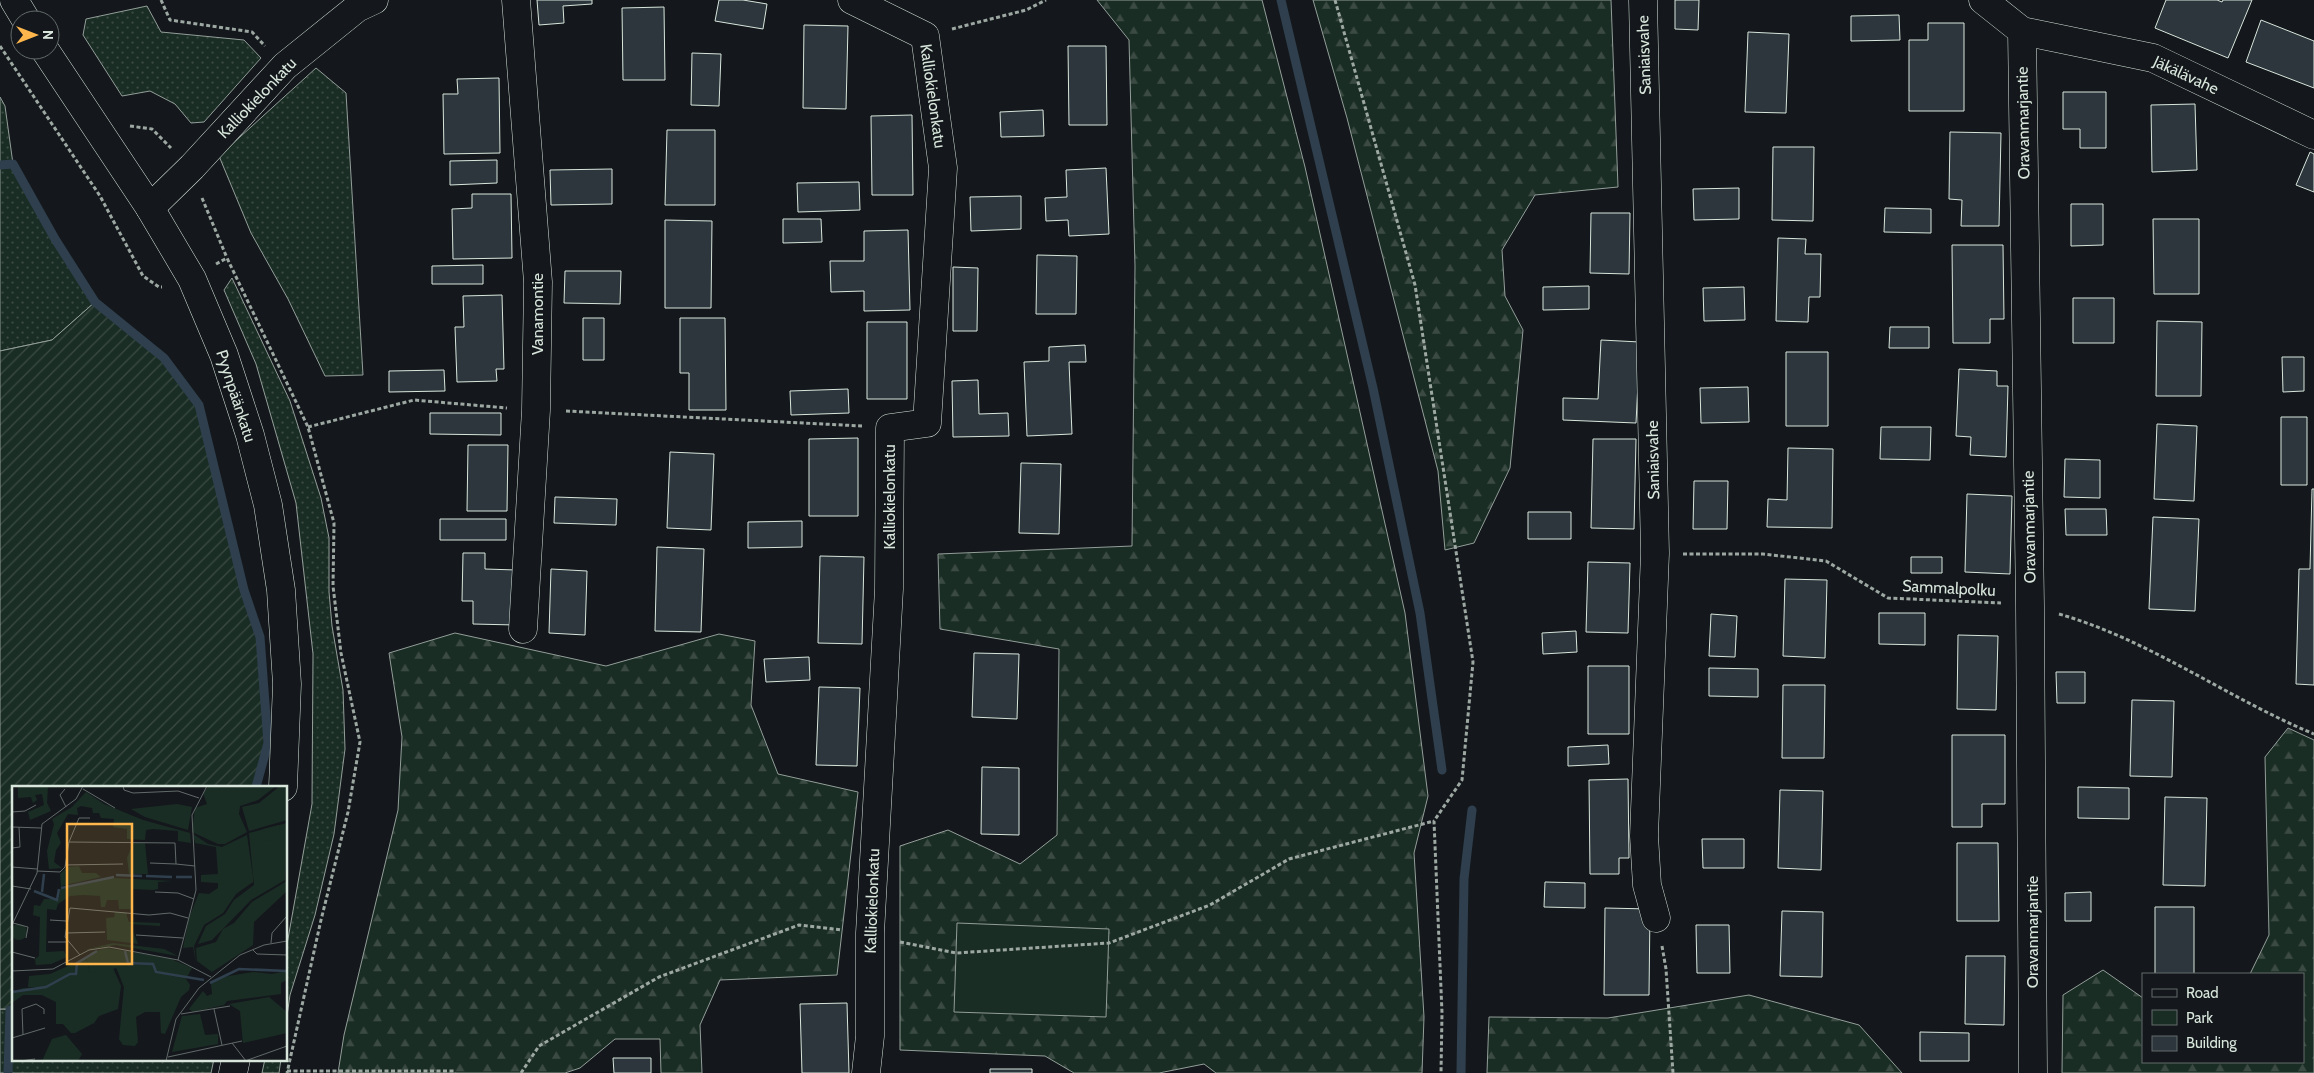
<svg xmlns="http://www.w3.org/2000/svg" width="2314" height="1073" font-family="Cabin,sans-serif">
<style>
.grass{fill:url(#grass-dots);stroke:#939e99}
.forest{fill:url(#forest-firs);stroke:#939e99}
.park{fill:#1a2d24;stroke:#939e99}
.garden{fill:url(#garden-furrows);stroke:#939e99}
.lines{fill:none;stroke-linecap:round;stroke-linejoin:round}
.stream{stroke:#2f3f4d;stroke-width:9}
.building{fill:#2c363c;stroke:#d8e6dc}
.street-casing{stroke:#d8e6dc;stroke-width:29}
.secondary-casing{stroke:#d8e6dc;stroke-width:29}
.path{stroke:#9da8a2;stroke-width:3;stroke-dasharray:4 2.5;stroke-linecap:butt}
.street{stroke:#14181c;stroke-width:28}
.secondary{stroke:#14181c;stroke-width:28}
.labels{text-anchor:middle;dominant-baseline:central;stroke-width:4;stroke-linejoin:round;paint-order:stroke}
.street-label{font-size:16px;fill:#d8e6dc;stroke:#14181c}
.inset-river{fill:none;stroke:#2f3f4d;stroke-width:2.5}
.inset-road{fill:none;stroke:#626a69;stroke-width:1}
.view{fill:#ffb74d;fill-opacity:0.15;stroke:#ffb74d;stroke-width:2.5}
.inset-edge{fill:none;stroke:#d8e6dc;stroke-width:2.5}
</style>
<defs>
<pattern id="grass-dots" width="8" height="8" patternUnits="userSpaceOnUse" patternTransform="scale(1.25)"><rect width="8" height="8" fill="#1a2d24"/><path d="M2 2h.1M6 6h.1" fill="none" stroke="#3b4b43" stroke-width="1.8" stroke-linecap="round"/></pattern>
<pattern id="forest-firs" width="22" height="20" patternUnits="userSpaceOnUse" patternTransform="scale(1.25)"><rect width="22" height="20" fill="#1a2d24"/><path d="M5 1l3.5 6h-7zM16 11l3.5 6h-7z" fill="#3b4b43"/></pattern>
<pattern id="garden-furrows" width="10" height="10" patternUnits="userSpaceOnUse" patternTransform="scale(1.25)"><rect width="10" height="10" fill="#1a2d24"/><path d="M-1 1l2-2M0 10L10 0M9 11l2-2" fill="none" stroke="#3b4b43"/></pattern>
</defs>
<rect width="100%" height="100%" fill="#14181c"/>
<path class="grass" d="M 147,6 L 161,32 L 244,40 L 261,58 L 204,122 L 191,123 L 175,104 L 150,91 L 122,96 L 83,35 L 86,19 Z
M 316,68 L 346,93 L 363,375 L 325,376 L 288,299 L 251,233 L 219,156 Z
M 0,97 L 5,106 L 13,164 L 55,239 L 95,302 L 52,340 L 0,351 Z
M 232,278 L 290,401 L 321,498 L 329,538 L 329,592 L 332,626 L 343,690 L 345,749 L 334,834 L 315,915 L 290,995 L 286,1023 L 286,950 L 312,804 L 313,654 L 296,503 L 256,364 L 224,290 Z
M 0,1009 L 14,1009 L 14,1059 L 214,1059 L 211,1073 L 0,1073 Z
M 265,1059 L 281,1059 L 279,1073 L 262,1073 Z"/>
<path class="forest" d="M 1097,0 L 1262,0 L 1305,167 L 1405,613 L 1428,796 L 1414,853 L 1424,1017 L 1422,1073 L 1216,1073 L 1204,1064 L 1159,1073 L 1074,1073 L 1045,1056 L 900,1050 L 900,846 L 948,830 L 1020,864 L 1057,835 L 1059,649 L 940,629 L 938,554 L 1132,546 L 1135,266 L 1129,40 Z
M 1313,0 L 1611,0 L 1618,187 L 1535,195 L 1502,250 L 1505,296 L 1523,330 L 1510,468 L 1474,543 L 1445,550 L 1438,471 L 1347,118 Z
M 455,633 L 606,666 L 719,634 L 755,641 L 751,705 L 778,774 L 858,792 L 837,975 L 720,980 L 700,1025 L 702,1073 L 661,1073 L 660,1039 L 615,1039 L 580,1068 L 565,1073 L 338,1073 L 344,1035 L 398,810 L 402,737 L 389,653 Z
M 2288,728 L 2314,740 L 2314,1073 L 2062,1073 L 2063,995 L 2103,970 L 2143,998 L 2143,1062 L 2303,1062 L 2303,974 L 2250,974 L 2269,935 L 2265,757 Z
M 1749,995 L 1859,1025 L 1902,1073 L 1487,1073 L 1489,1017 L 1608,1018 Z"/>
<path class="park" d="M 957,923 L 1109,929 L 1106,1017 L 954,1012 Z"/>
<path class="garden" d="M 95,302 L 164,358 L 199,405 L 244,590 L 260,637 L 268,743 L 256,787 L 14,787 L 14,1009 L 0,1009 L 0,351 L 52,340 Z"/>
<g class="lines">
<path class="stream" d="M 1281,0 L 1373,388 L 1420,613 L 1442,770
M 0,165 L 13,164 L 55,239 L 95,302 L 164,358 L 199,405 L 244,590 L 260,637 L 268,743 L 256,787
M 8,1073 L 10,1010 L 14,1009
M 1461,1073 L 1464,879 L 1472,810"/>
</g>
<path class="building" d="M 537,0 L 592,0 L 592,4 L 563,6 L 564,23 L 539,25 Z
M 719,0 L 743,0 L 767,4 L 763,29 L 715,21 Z
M 1675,0 L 1699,0 L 1698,30 L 1675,29 Z
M 2166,0 L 2217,0 L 2222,2 L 2223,0 L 2252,0 L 2228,58 L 2155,28 Z
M 664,7 L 665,80 L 623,80 L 622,8 Z
M 1899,15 L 1900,40 L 1851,41 L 1851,16 Z
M 2261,20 L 2314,41 L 2314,88 L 2246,62 Z
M 1928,23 L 1964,23 L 1964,111 L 1909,111 L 1909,40 L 1928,40 Z
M 804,25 L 848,26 L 846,109 L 803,108 Z
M 1748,32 L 1789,34 L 1786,113 L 1745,112 Z
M 1068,46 L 1106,46 L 1107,125 L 1069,125 Z
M 692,53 L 721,54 L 719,106 L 691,105 Z
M 499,78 L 500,153 L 444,154 L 443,94 L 458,94 L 457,79 Z
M 2063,92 L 2106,92 L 2106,148 L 2080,148 L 2080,129 L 2063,129 Z
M 2195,104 L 2197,170 L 2152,172 L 2151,105 Z
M 1043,110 L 1044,136 L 1001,137 L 1000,112 Z
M 912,115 L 913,195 L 872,195 L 871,116 Z
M 667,130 L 715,130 L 715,205 L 665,205 Z
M 1950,132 L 2001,133 L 1999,226 L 1961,226 L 1962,200 L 1949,199 Z
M 1773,147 L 1814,147 L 1813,221 L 1772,220 Z
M 2310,152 L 2314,154 L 2314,192 L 2296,185 Z
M 497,160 L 497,183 L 450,185 L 450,161 Z
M 1106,168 L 1109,234 L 1069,236 L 1068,220 L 1046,221 L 1045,198 L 1067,197 L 1066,170 Z
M 612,169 L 612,204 L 551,205 L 550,170 Z
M 859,182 L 860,210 L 798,212 L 797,183 Z
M 1739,188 L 1739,219 L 1694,220 L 1693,189 Z
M 472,194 L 511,194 L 512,258 L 453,259 L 452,209 L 472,208 Z
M 1021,196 L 1021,229 L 971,231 L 970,197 Z
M 2071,204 L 2103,204 L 2103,245 L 2071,246 Z
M 1885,208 L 1931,209 L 1931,233 L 1884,232 Z
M 1591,213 L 1630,213 L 1629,274 L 1590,273 Z
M 783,219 L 821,219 L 822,242 L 783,243 Z
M 2153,219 L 2199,219 L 2199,294 L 2154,294 Z
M 665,220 L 712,221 L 711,308 L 665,308 Z
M 908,230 L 910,310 L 864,311 L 864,291 L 831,292 L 830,261 L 864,261 L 864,231 Z
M 1778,238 L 1806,239 L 1805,254 L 1821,254 L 1820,297 L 1809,297 L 1808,322 L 1776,321 Z
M 1952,245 L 2003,245 L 2004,319 L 1990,319 L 1990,343 L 1953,343 Z
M 1037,255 L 1077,256 L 1076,314 L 1036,314 Z
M 483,265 L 483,284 L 432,284 L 432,266 Z
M 953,267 L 978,268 L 977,331 L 953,331 Z
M 565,271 L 621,271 L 620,304 L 564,303 Z
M 1589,286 L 1589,309 L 1543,310 L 1543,287 Z
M 1744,287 L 1745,320 L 1704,321 L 1703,288 Z
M 502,295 L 504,369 L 496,369 L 497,381 L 457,382 L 455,327 L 464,327 L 463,296 Z
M 2073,298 L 2114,298 L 2114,343 L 2073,343 Z
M 583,318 L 604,318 L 604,360 L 583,360 Z
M 680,318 L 725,318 L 726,410 L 689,410 L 689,373 L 680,373 Z
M 2157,321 L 2202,322 L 2201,396 L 2156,396 Z
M 867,322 L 907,322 L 907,399 L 867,399 Z
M 1890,327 L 1929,327 L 1929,348 L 1889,348 Z
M 1601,340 L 1640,342 L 1636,423 L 1563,420 L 1563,398 L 1598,399 Z
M 1085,345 L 1086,362 L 1069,362 L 1072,434 L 1027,436 L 1024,362 L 1049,361 L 1049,347 Z
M 1786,352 L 1828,352 L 1828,426 L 1786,426 Z
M 2282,357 L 2304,357 L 2304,391 L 2283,392 Z
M 1959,369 L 1997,371 L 1997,386 L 2008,386 L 2006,457 L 1970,455 L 1971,437 L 1956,436 Z
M 444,370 L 445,391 L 389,392 L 389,371 Z
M 978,380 L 979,414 L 1008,413 L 1009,436 L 953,437 L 952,381 Z
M 1748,387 L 1749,422 L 1701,423 L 1700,388 Z
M 848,389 L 849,413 L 791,415 L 790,391 Z
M 430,413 L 501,413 L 501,435 L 430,434 Z
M 2281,417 L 2307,417 L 2307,485 L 2281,485 Z
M 2157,424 L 2197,426 L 2194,501 L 2154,499 Z
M 1881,427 L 1931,427 L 1930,460 L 1880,459 Z
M 858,438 L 858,516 L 809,516 L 809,439 Z
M 1593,439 L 1636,439 L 1634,529 L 1591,528 Z
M 468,445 L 508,445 L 507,511 L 467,511 Z
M 1788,448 L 1833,449 L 1832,528 L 1767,527 L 1768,499 L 1787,500 Z
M 670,452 L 714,454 L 711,530 L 667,528 Z
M 2065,459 L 2100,460 L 2100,498 L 2064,497 Z
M 1021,463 L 1061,464 L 1059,534 L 1019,533 Z
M 1694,481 L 1728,481 L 1727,529 L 1693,529 Z
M 2312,489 L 2314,489 L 2314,685 L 2296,684 L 2299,569 L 2310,569 Z
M 1967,494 L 2012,496 L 2010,574 L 1965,572 Z
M 555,497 L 617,499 L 616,525 L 554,523 Z
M 2065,509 L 2106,509 L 2107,535 L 2066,535 Z
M 1528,512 L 1571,512 L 1571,539 L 1528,539 Z
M 2153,517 L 2199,519 L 2195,611 L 2149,609 Z
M 440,519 L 506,519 L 506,540 L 440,540 Z
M 802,521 L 802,547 L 748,548 L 748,522 Z
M 657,547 L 704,549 L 701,632 L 655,631 Z
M 463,553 L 485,553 L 485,569 L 516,570 L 515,625 L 473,624 L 473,601 L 462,601 Z
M 820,556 L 864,557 L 862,644 L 818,643 Z
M 1911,557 L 1942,557 L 1942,573 L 1911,573 Z
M 1588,562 L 1630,563 L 1628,633 L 1586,632 Z
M 551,569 L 587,571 L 585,635 L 549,633 Z
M 1785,579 L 1827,580 L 1825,658 L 1783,656 Z
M 1879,613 L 1925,613 L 1925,645 L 1879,644 Z
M 1711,614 L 1737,616 L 1735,657 L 1709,656 Z
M 1576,631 L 1577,652 L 1543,654 L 1542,633 Z
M 1958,635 L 1998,636 L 1996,710 L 1957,709 Z
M 974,653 L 1019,654 L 1017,719 L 972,717 Z
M 809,657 L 810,680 L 766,682 L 764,659 Z
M 1588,666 L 1629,666 L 1629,734 L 1588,734 Z
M 1709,668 L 1758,669 L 1758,697 L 1709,696 Z
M 2056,672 L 2085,672 L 2085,703 L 2057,703 Z
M 1783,685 L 1825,685 L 1824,758 L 1782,758 Z
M 819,687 L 860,688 L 857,766 L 816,765 Z
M 2132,700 L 2174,701 L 2172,777 L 2130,776 Z
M 1952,735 L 2005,735 L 2005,804 L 1982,804 L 1982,827 L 1952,827 Z
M 1608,745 L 1609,764 L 1568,766 L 1568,747 Z
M 982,767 L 1019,768 L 1019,835 L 981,834 Z
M 1628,779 L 1629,858 L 1619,858 L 1619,874 L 1590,874 L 1589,780 Z
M 2078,787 L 2129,788 L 2129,819 L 2078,818 Z
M 1780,790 L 1823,791 L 1821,870 L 1778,868 Z
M 2165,797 L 2207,798 L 2205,886 L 2163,885 Z
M 1702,839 L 1744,839 L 1744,868 L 1703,868 Z
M 1957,843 L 1998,843 L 1999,921 L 1957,921 Z
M 1545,882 L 1585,883 L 1585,908 L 1544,907 Z
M 2091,892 L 2091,921 L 2065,921 L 2065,893 Z
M 2155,907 L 2194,907 L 2194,974 L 2155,974 Z
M 1605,908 L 1650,909 L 1649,995 L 1604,995 Z
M 1782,911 L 1823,912 L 1822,977 L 1780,976 Z
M 1696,925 L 1729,925 L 1730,973 L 1697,973 Z
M 1966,956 L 2005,956 L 2004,1025 L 1965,1024 Z
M 847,1003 L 849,1073 L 802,1073 L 800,1004 Z
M 1920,1032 L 1969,1033 L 1969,1061 L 1920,1061 Z
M 613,1058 L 651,1058 L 651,1073 L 614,1073 Z
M 990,1069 L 1032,1069 L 1032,1073 L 990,1073 Z"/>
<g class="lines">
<defs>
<path id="street" d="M 516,0 L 538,282 L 536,410 L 523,629
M 852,0 L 925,36 L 943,168 L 927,423 L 890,428 L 889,589 L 870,933 L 870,1036 L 866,1073
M 1643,0 L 1655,553 L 1644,836 L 1647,885 L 1656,918
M 1983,0 L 2022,31 L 2030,606 L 2033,1073
M 2022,31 L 2153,58 L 2314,135
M 150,208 L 192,167 L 285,66 L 357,8 L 374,0"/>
<path id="secondary" d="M 14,0 L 26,20
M 45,50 L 150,208 L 192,279 L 224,355 L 250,435 L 268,505 L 281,590 L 287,684 L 283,787
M 233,1073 L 236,1059"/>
</defs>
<use href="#street" class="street-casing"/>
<use href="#secondary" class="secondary-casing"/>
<path class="path" d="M 161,0 L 170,20 L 252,32 L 265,46
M 1335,0 L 1415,285 L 1473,662 L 1462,780 L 1434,821 L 1442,1013 L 1441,1073
M 952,29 L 1026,10 L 1046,0
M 0,46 L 100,196 L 143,276 L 159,287 L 162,287
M 130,126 L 152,129 L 171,148
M 202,198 L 227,258
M 216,264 L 227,258 L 308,427 L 334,523 L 333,586 L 341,653 L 360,742 L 348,812 L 321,920 L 287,1073
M 566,411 L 862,426
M 308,427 L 414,400 L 507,408
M 1683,554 L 1763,554 L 1826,561 L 1888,598 L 2001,603
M 2059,614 C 2150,640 2227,698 2314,734
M 900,942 L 956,953 L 1109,943 L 1210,905 L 1289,859 L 1434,821
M 1662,946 L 1666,969 L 1673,1073
M 287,1071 L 454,1071 L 455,1073
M 521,1073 L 539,1046 L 659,977 L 799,925 L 842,930"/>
<use href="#street" class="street"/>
<use href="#secondary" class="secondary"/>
</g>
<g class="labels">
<g class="street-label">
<text transform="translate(1644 55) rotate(-92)">Saniaisvahe</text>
<text transform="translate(2186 75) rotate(25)">Jäkälävahe</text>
<text transform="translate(933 96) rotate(82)">Kalliokielonkatu</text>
<text transform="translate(257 98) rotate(-46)">Kalliokielonkatu</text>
<text transform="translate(2023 123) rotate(-91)">Oravanmarjantie</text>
<text transform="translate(537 314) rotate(-90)">Vanamontie</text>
<text transform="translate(236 396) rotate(72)">Pyynpäänkatu</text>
<text transform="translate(1653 460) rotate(-91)">Saniaisvahe</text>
<text transform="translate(889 497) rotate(-90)">Kalliokielonkatu</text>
<text transform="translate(2029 527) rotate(-91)">Oravanmarjantie</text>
<text transform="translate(1949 588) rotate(3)">Sammalpolku</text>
<text transform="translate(872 901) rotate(-88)">Kalliokielonkatu</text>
<text transform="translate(2032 932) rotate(-90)">Oravanmarjantie</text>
</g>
</g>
<g transform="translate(12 786)">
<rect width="275" height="275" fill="#14181c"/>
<path d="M 101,157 L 152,163 L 166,170 L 104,159 L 72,164 ZM 114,165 L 159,173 L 180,182 L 174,193 L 116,182 ZM 74,172 L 78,187 L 58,188 L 34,201 L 16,201 L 17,190 L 38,188 Z" fill="#1a2d24"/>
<path d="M 6,0 L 36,0 L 35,17 L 39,25 L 18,34 L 16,26 L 32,19 L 30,8 L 23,9 L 25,14 L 21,17 L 19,11 L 6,12 ZM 197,0 L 264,0 L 246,14 L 228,20 L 227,28 L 235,46 L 213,58 L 206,58 L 180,46 L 183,22 L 195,18 L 191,7 ZM 268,0 L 275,0 L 275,34 L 237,45 L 230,21 L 247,17 ZM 74,6 L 92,18 L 131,34 L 178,47 L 179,57 L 166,55 L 166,45 L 141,43 L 134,44 L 133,54 L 115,53 L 115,43 L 101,41 L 102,33 L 89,32 L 87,27 L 81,27 L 80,22 L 69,20 L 65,22 L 66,29 L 56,28 L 45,47 L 49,57 L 44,64 L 42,76 L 50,82 L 37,83 L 35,65 L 42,38 L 40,33 L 60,21 ZM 165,18 L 180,21 L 176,44 L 133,31 L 119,23 ZM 275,37 L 273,94 L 239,114 L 200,154 L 186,158 L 194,140 L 213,128 L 222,114 L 242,99 L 237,47 ZM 181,48 L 196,58 L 210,61 L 235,49 L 241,91 L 241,96 L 224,108 L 211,127 L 192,139 L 182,160 L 184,176 L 181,161 L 171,162 L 177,132 L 187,107 L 197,108 L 206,102 L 206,97 L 189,96 L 189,89 L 206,88 L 204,61 L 183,57 ZM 121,57 L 133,57 L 136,88 L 117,88 L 115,72 ZM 67,80 L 70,87 L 84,87 L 89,91 L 49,100 L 48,88 L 55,81 ZM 103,92 L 160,95 L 146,96 L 146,103 L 141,104 L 121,103 L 119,123 L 107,123 L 106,114 L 95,114 L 93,121 L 89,121 L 88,110 L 71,109 L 58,110 L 46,118 L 44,124 L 35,123 L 34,166 L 52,165 L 55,171 L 39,178 L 24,179 L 23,173 L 27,170 L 28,131 L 21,129 L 22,119 L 28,120 L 32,113 L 47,113 L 48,103 ZM 275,95 L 275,105 L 242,136 L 241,159 L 200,186 L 185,175 L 184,162 L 204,156 L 211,143 L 222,137 L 240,116 ZM 103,126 L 114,127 L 117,136 L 148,137 L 148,140 L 118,138 L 126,158 L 95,154 L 94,132 L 102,131 ZM-1 146a8 8 0 1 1 16 0a8 8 0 1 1-16 0ZM 116,180 L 174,193 L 178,199 L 177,204 L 169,211 L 153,248 L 149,247 L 148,226 L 133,226 L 124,231 L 126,256 L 123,260 L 111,259 L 107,253 L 112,201 L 104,181 ZM 101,182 L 109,200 L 106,223 L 87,230 L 82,237 L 63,247 L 59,247 L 51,238 L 44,238 L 44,216 L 30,209 L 11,209 L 0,217 L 0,206 L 11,202 L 34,201 L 58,188 ZM 275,185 L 275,194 L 269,197 L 269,208 L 215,215 L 212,219 L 181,226 L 177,223 L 191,205 L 195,210 L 200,208 L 199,198 L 205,192 L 241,186 L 260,188 ZM 257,211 L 275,226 L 275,247 L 231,257 L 228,225 L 217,218 ZM 188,228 L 193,249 L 206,248 L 206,258 L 160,266 L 170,230 ZM 54,249 L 70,268 L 66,275 L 30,275 L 40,253 Z" fill="#1a2d24"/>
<path d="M 267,39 L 269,54 L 252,55 L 251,43 Z" fill="#1a2d24"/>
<path d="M 94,162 L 114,165 L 116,180 L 78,187 L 74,172 L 80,166 Z" fill="#1a2d24"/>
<path class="inset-river" d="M 104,89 L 130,90M 134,90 L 160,91M 164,91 L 180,91M 49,102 L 102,91M 22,105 L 45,114 L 47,103M 30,106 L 32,88M 113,165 L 116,177 L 141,178 L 144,186 L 192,194M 198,197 L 227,183 L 275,185M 0,206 L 34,201 L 58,188 L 64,188 L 65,177 L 85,165"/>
<path class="inset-road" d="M 111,0 L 112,4 L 121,7 L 166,5 L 187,12M 53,3 L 48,9 L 54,21M 71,3 L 103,22M 0,26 L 13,25 L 24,19M 0,41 L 29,42M 57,56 L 67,32 L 78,32M 0,62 L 8,61 L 7,41M 138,77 L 164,78M 53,79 L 111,78M 0,81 L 25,83M 25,85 L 48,86 L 53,81 L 57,56 L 163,57 L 164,78 L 183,80M 0,100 L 19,103M 143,106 L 166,107 L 182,113M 38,134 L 54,135M 1,137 L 16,141 L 14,152M 0,139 L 25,87 L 30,38 L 64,13 L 71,0M 54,147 L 93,146M 124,149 L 171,152M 36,156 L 56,156M 259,157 L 260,147 L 275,130M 241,164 L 245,168 L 275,169M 0,166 L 23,172M 68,169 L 53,151 L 58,122 L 137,129 L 158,127 L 176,132M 166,174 L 184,104 L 180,29 L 195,0M 0,185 L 41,183 L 77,164 L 97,161 L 166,174 L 199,191M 202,223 L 210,259M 169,228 L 218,220M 11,249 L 10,223 L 24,218 L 32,223 L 32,228M 0,252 L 33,242M 220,257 L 234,275M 156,271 L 230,255M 8,275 L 23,273M 154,275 L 164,233 L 187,202 L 228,169 L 252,159 L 275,155M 233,275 L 275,260"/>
<path class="view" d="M 55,38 L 120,38 L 120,178 L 55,178 Z"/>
<rect width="275" height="275" class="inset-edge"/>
</g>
<rect x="2142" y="973" width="162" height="90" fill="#14181c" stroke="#626a69"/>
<rect x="2152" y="989" width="25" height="8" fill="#14181c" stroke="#626a69"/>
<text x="2186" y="998" font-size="15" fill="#d8e6dc">Road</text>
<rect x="2152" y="1010" width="25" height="15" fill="#1a2d24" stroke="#626a69"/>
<text x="2186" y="1023" font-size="15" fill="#d8e6dc">Park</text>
<rect x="2152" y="1036" width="25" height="15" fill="#2c363c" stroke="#626a69"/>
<text x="2186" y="1048" font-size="15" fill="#d8e6dc">Building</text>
<g transform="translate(35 35) rotate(90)"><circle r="24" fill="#14181c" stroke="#626a69"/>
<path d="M0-4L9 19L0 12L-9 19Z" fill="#ffb74d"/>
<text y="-8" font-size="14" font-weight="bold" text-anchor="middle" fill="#d8e6dc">N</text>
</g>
</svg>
